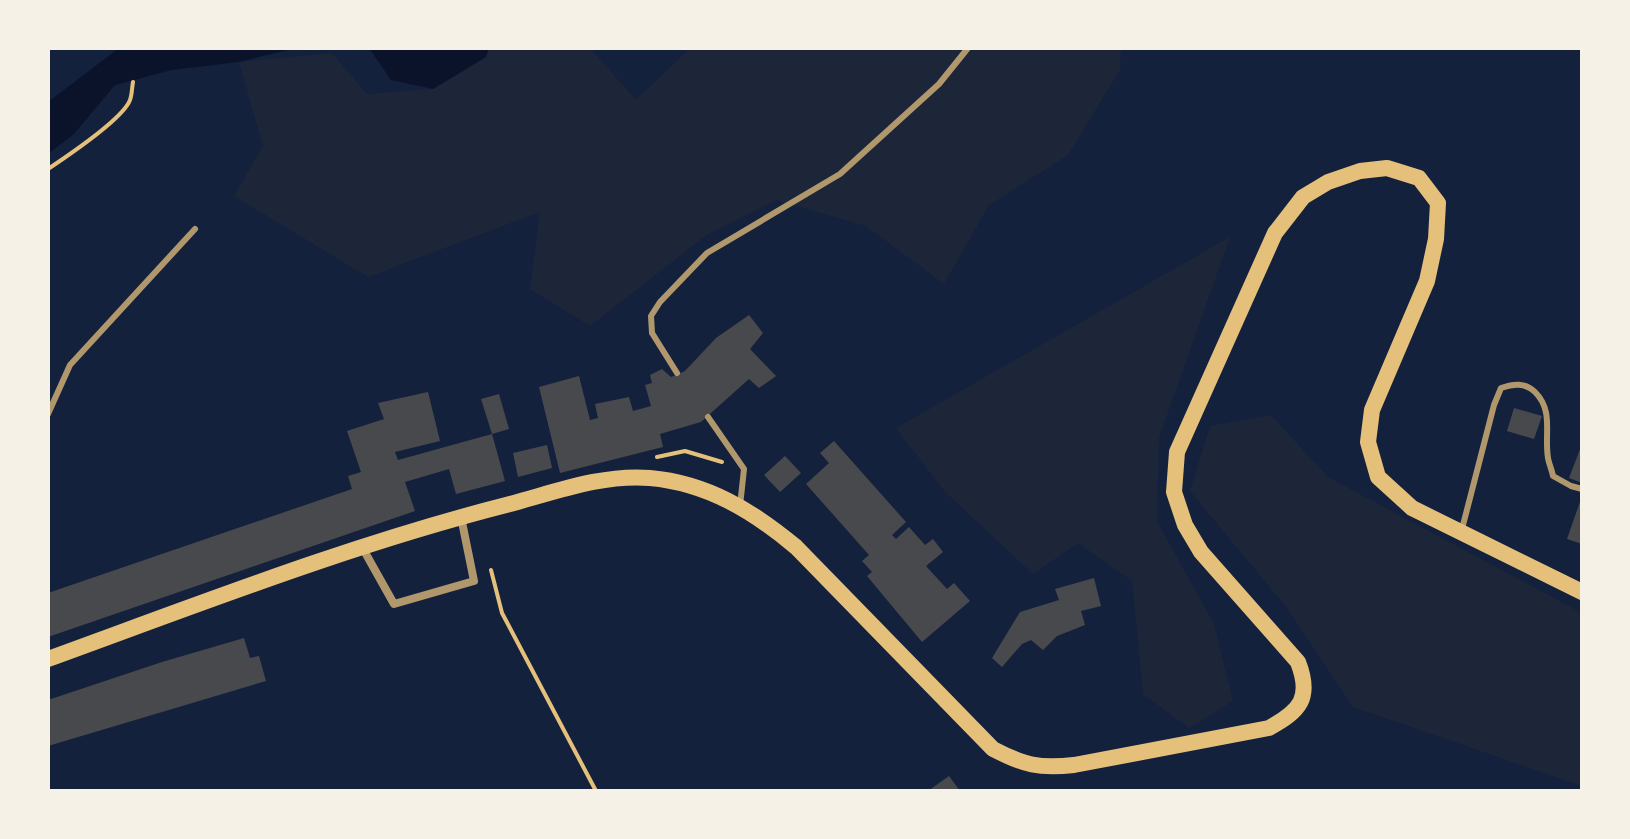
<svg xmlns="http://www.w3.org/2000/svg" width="1630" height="839" font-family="Raleway,sans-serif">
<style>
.green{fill:#1d2539}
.water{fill:#0b132b}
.building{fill:#48494c}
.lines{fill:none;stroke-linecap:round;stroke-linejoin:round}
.path{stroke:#e5c07b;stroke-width:4}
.service{stroke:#b1986c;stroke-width:6}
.minor{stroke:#b1986c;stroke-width:8}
.secondary{stroke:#e5c07b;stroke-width:16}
</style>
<rect width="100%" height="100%" fill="#14213d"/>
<path class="green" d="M 489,48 L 590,48 L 636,100 L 690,48 L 1121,48 L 1120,70 L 1068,155 L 989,205 L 944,284 L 866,226 L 776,200 L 708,234 L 590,326 L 530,289 L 540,212 L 368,277 L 234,196 L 263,146 L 239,62 L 332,53 L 367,94 L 433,89 L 486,57 Z
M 1230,237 L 1159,438 L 1157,521 L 1214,624 L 1233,701 L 1189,728 L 1143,694 L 1132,581 L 1078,543 L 1033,574 L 945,492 L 896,428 Z
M 1271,415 L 1328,477 L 1582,613 L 1582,786 L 1353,707 L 1287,608 L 1190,491 L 1210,426 Z"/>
<path class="water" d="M 119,48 L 296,48 L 239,62 L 172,70 L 115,85 L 74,134 L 48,154 L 48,102 Z
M 369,48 L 489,48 L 486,57 L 433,89 L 391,80 Z"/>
<path class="building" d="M 749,315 L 763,333 L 750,349 L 776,376 L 759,388 L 749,379 L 701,422 L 660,434 L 663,447 L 560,473 L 539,387 L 579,376 L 590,420 L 598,418 L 595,404 L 629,397 L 633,411 L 651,406 L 645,385 L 652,383 L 650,375 L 662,369 L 671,377 L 685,371 L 716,338 Z
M 428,392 L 440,441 L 395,452 L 398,460 L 492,434 L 505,481 L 456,494 L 449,469 L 405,482 L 415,511 L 48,637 L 48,593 L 352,489 L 348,476 L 361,472 L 347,431 L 384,419 L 378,403 Z
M 499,394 L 509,429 L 492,434 L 481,399 Z
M 1514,408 L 1542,416 L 1534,439 L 1507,431 Z
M 834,441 L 906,522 L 892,535 L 896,539 L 909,527 L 925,545 L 933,539 L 943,552 L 926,566 L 947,589 L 954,583 L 970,601 L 922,642 L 867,576 L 872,572 L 862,561 L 869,555 L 806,484 L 829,463 L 820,453 Z
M 1582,444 L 1582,483 L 1569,478 Z
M 547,445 L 552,468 L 518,477 L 513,453 Z
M 785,456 L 801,473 L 780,492 L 764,475 Z
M 1582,496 L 1582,544 L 1567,539 Z
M 1094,578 L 1101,606 L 1081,611 L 1085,625 L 1057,636 L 1043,650 L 1031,640 L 1022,644 L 1002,667 L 992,658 L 1020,612 L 1059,600 L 1055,589 Z
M 244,638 L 250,658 L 259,656 L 266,681 L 48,746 L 48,700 L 162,662 Z
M 949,776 L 960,791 L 928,791 Z"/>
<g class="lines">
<path class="path" d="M 48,169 C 66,157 123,119 130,100 C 132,95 132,87 133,82
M 657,457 L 685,451 L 722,462
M 491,570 L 502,613 L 596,791"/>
<path class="service" d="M 677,373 L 652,333 L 651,316 L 660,302 L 707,253 L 840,174 L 939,84 L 968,48
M 48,414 L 70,365 L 195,229
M 708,417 L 744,469 L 740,506
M 1462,529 L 1494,405 L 1501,388 C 1513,384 1525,382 1535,392 C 1554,411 1544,434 1548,458 C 1549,464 1552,470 1553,476 L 1571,486 L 1582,489"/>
<path class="minor" d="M 362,547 L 394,604 L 474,581 L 461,517"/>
<path class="secondary" d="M 48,659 C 202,603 355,543 514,503 C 558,491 604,474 650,478 C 707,483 753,511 796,547 L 993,749 C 1024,765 1039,769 1074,765 L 1269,728 C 1300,711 1312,698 1298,662 L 1201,552 L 1185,525 L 1174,492 L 1177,452 L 1275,233 L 1303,197 L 1328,182 L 1360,171 L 1387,168 L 1419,178 L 1438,203 L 1436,239 L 1427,281 L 1372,410 L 1368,442 L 1378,477 L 1412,508 L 1582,592"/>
</g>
<rect width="1630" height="839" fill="none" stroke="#f6f1e7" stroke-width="100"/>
</svg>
